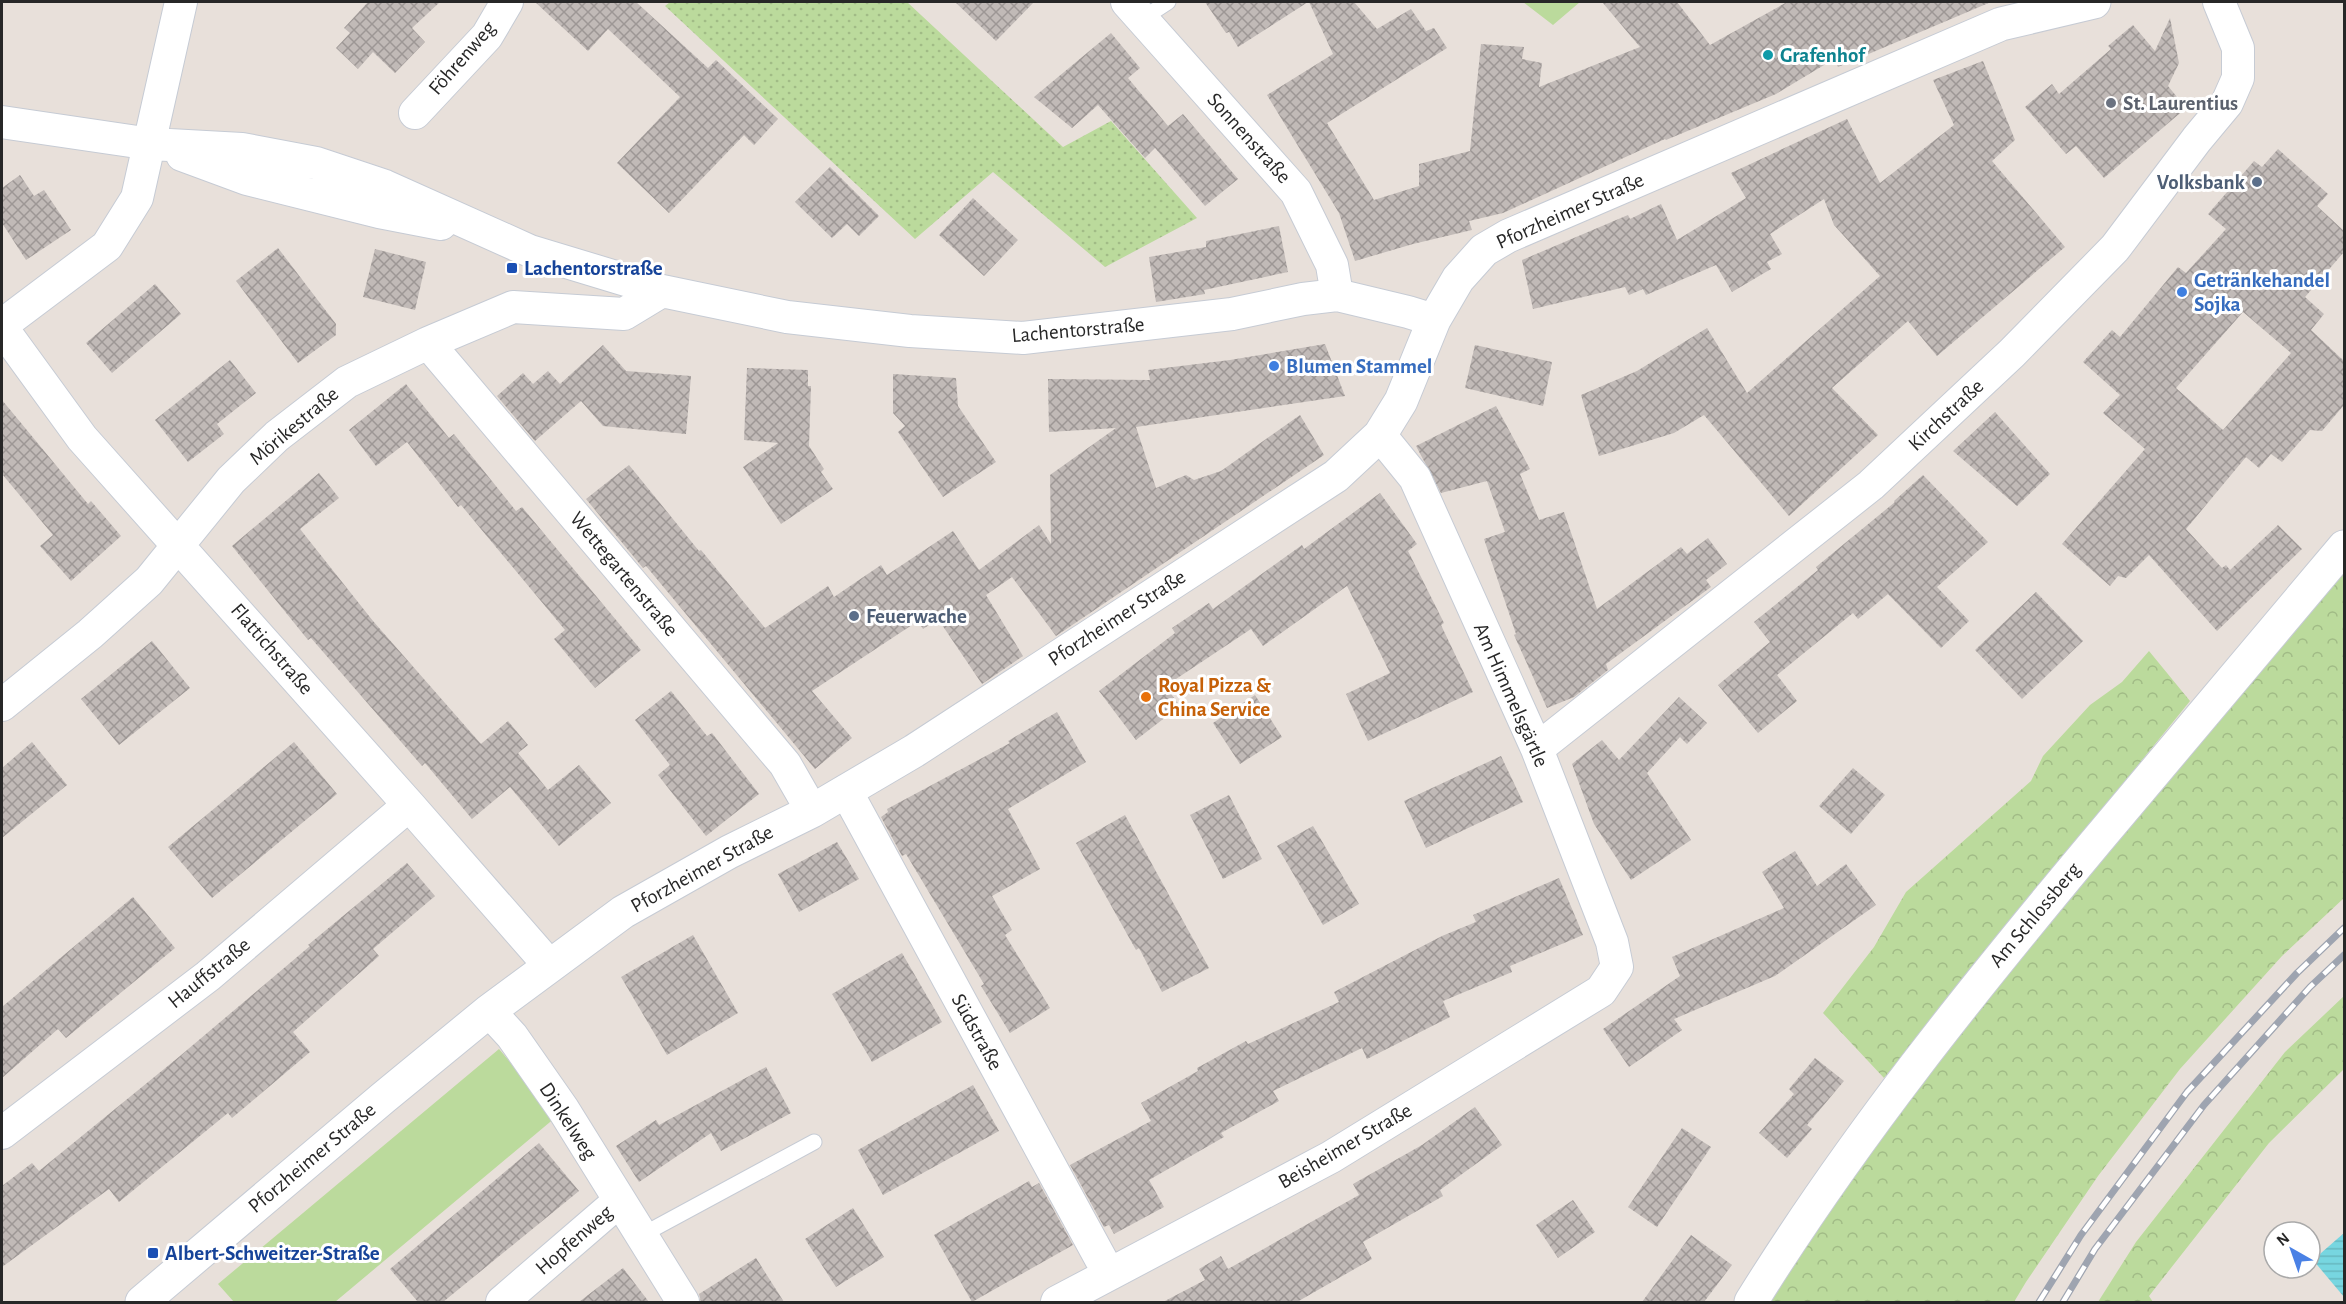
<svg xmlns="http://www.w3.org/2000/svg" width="2346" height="1304" font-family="'Alegreya Sans',sans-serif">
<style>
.grass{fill:#bbda9c}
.forest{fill:url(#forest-crowns)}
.garden{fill:url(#garden-dots)}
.water{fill:url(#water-rules)}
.building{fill:url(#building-cross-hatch);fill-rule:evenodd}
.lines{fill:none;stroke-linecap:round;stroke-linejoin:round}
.lane-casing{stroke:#c6cbd4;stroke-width:17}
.street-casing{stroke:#c6cbd4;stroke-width:34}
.secondary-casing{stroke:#c6cbd4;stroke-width:35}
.lane{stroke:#fff;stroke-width:15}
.street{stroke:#fff;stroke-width:32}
.secondary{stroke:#fff;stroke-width:33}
.rail-casing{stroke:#9ea4b0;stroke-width:7}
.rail{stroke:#fff;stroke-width:4.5;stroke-dasharray:14;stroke-linecap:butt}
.culture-dot{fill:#0f9aa8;stroke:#fff;stroke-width:2}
.worship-dot{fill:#6b7280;stroke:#fff;stroke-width:2}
.service-dot{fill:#5c6f8a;stroke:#fff;stroke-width:2}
.transit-dot{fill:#1a4fb4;stroke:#fff;stroke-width:2}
.shop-dot{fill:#3f7fe0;stroke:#fff;stroke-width:2}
.food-dot{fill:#e8710a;stroke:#fff;stroke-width:2}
.labels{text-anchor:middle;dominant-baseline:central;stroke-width:6;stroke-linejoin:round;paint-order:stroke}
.culture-label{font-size:21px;font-weight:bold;fill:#0d838f;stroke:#fff;text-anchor:start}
.street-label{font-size:21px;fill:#272727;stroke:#fff}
.worship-label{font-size:21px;font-weight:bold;fill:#5b616d;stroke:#fff;text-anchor:start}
.service-label{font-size:21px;font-weight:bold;fill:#4e5e75;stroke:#fff;text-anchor:end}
.transit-label{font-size:21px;font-weight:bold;fill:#164399;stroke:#fff;text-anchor:start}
.shop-label{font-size:21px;font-weight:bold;fill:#366cbe;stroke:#fff;text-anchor:start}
.food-label{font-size:21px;font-weight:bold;fill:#c56008;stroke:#fff;text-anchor:start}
</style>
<defs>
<pattern id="forest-crowns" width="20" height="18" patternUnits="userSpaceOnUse" patternTransform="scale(1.5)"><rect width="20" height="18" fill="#bbda9c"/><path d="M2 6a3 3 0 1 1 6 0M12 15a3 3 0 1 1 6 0" fill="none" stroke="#a1bb86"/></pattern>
<pattern id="garden-dots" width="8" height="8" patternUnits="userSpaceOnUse" patternTransform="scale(1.5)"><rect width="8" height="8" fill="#bbda9c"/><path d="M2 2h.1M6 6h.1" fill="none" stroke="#a1bb86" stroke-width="1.8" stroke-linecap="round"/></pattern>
<pattern id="water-rules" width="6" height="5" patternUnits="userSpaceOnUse" patternTransform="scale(1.5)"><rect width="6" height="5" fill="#77d6e0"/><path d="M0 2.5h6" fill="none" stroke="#67b8c0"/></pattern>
<pattern id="building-cross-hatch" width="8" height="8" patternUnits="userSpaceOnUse" patternTransform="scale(1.5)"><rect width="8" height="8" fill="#c1bab7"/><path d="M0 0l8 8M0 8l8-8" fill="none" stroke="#9d9795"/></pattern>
</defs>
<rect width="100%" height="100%" fill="#e8e0da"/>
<path class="grass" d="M 1523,2 L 1580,2 L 1553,25 Z
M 499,1049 L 556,1117 L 335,1302 L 234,1302 L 218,1284 Z"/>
<path class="forest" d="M 2344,545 L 2344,898 L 2282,956 L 2180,1069 L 2098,1176 L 2026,1282 L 2014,1302 L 1752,1302 L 1790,1240 Z
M 2149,651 L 2190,701 L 1884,1078 L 1823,1013 L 1874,947 L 1906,892 L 2031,781 L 2043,756 L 2090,705 L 2122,682 Z
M 2344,996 L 2344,1069 L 2269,1143 L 2149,1296 L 2153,1302 L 2098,1302 L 2136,1242 L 2285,1052 Z"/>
<path class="garden" d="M 670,2 L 907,2 L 1063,147 L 1111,121 L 1197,218 L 1105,267 L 993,172 L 915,239 L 665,6 Z"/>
<path class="water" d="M 2344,1233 L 2344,1297 L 2313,1260 Z"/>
<path class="building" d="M 368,2 L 440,2 L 412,28 L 425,42 L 395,73 L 373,52 L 358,69 L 336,48 L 350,33 L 344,28 Z
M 535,2 L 636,2 L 708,68 L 716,60 L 778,119 L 754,145 L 744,135 L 669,213 L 617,163 L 680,97 L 608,29 L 588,51 Z
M 955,2 L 1034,2 L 996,41 Z
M 1205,2 L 1308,2 L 1238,47 L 1229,32 L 1226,33 Z
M 1309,2 L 1354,2 L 1377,29 L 1411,9 L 1426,31 L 1434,28 L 1447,48 L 1327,123 L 1374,200 L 1419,186 L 1419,164 L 1470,151 L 1481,44 L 1524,47 L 1522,59 L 1542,63 L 1539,87 L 1640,47 L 1602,2 L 1677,2 L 1710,45 L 1787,2 L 1991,2 L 1838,67 L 1834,59 L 1776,94 L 1666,140 L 1665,139 L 1503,213 L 1469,221 L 1472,230 L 1413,244 L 1355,261 L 1339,213 L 1267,95 L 1333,54 Z
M 2170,18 L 2179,63 L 2168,86 L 2186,108 L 2104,178 L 2076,146 L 2066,154 L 2025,107 L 2052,84 L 2059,94 L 2111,49 L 2108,46 L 2133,25 L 2155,51 Z
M 1111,33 L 1140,68 L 1128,78 L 1168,126 L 1183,114 L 1238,179 L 1205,206 L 1155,148 L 1145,158 L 1098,105 L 1072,128 L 1034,97 Z
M 1983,61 L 2015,140 L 1992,161 L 2065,247 L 1937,356 L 1908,321 L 1832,388 L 1878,435 L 1789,516 L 1704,415 L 1674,433 L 1599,456 L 1581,395 L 1637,371 L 1707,328 L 1747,393 L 1880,276 L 1834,225 L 1824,199 L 1770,234 L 1782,254 L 1767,262 L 1771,269 L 1732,292 L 1716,265 L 1646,295 L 1643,289 L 1629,295 L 1625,287 L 1533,309 L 1522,260 L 1628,215 L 1630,219 L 1661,204 L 1677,240 L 1746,198 L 1731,173 L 1847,119 L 1880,183 L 1954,125 L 1933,80 Z
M 2278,149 L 2328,194 L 2317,206 L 2344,231 L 2344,252 L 2305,297 L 2324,314 L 2311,330 L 2344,361 L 2344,405 L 2322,431 L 2310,430 L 2282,462 L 2271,454 L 2259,468 L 2246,457 L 2186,529 L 2222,568 L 2226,565 L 2230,570 L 2278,525 L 2302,549 L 2217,631 L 2149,555 L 2126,578 L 2118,576 L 2110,586 L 2062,544 L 2145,449 L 2103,413 L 2120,395 L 2083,362 L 2112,330 L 2120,337 L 2178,267 L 2186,273 L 2226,229 L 2208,214 L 2254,161 L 2262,167 ZM 2243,312 L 2291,353 L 2223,430 L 2176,388 Z
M 830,167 L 879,216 L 859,236 L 847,224 L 832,238 L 795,202 Z
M 20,175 L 34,196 L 44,190 L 71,230 L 26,260 L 2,223 L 2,188 Z
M 973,198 L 1018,240 L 984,276 L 939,235 Z
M 1279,226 L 1288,272 L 1204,290 L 1205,294 L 1156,302 L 1149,257 L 1206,247 L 1206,241 Z
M 278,248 L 336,324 L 336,335 L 298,363 L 236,281 Z
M 375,249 L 426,262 L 415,310 L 363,297 Z
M 155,284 L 181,314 L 112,373 L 86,343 Z
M 1325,344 L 1345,396 L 1136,427 L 1156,488 L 1186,475 L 1194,480 L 1221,471 L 1300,415 L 1324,455 L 1056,636 L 1012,577 L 986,595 L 1023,656 L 982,684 L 938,619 L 923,629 L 918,621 L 812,691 L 852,738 L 815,769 L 646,566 L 643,568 L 586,499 L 629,465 L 699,551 L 701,550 L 765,628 L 828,586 L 834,597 L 881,565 L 887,575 L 953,531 L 979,570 L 1039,525 L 1051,544 L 1050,475 L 1116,428 L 1049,432 L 1048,379 L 1150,380 L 1148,370 L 1230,360 Z
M 603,345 L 626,371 L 691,376 L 686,434 L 603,426 L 581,401 L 535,441 L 497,396 L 523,373 L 533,384 L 548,371 L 560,384 Z
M 1475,345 L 1552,362 L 1543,406 L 1465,388 Z
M 230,360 L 256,393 L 217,424 L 224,434 L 188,462 L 155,420 Z
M 747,368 L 808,370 L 808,386 L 811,386 L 809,446 L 824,469 L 821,472 L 833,489 L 781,524 L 743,467 L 778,443 L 744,440 Z
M 893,374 L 956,378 L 958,406 L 996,462 L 943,497 L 898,432 L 905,426 L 893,413 Z
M 406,384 L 449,438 L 454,434 L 516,511 L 522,507 L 641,650 L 595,688 L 554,639 L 565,630 L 461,505 L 458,507 L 407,442 L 376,466 L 349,430 Z
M 2,400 L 88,504 L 91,501 L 121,536 L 71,581 L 40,546 L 53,535 L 2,474 Z
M 1496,406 L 1530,469 L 1520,474 L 1539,520 L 1564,512 L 1597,609 L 1681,547 L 1687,554 L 1708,538 L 1727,564 L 1706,580 L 1711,587 L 1606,664 L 1608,670 L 1574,697 L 1547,708 L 1514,635 L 1516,634 L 1484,539 L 1505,532 L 1487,481 L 1441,493 L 1416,446 Z
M 1995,412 L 2050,474 L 2017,506 L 1953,451 Z
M 319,473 L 339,498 L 300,529 L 373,621 L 481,744 L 508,721 L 528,745 L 518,753 L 548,790 L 579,765 L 611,803 L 559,846 L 510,787 L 472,819 L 425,763 L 422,766 L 311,638 L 308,640 L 232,546 Z
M 1923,475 L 1988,542 L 1937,587 L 1969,621 L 1941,648 L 1888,594 L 1858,619 L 1853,613 L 1777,675 L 1797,701 L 1758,733 L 1718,685 L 1770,642 L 1754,622 L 1818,570 L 1816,567 L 1895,502 L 1894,501 Z
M 1380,493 L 1417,544 L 1408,551 L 1444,623 L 1441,625 L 1473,692 L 1368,741 L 1346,694 L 1390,673 L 1347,586 L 1263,646 L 1251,629 L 1176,679 L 1179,683 L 1169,691 L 1180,706 L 1136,740 L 1099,691 L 1175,633 L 1172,628 L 1209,603 L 1213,609 L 1302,545 L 1304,549 Z
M 2036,592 L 2083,641 L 2022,699 L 1975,650 Z
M 152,641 L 190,688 L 119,745 L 81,699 Z
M 671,691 L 707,736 L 712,733 L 759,794 L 706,836 L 658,775 L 670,765 L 635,720 Z
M 1255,695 L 1282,737 L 1240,764 L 1213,723 Z
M 1679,697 L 1707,723 L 1687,744 L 1680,737 L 1647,773 L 1691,840 L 1631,880 L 1594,824 L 1572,764 L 1602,740 L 1619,760 Z
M 1057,712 L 1086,762 L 1008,809 L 1040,869 L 992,896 L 1012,930 L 1005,935 L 1050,1008 L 1010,1033 L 981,986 L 984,984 L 906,854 L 902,856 L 881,817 L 888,812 L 887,809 L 1010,743 L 1008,741 Z
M 32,742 L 67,785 L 2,838 L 2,768 Z
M 294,742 L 337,794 L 212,898 L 168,847 Z
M 1501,756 L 1523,802 L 1426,848 L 1404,801 Z
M 1853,768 L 1885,795 L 1851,834 L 1819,806 Z
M 1229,795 L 1262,859 L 1223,879 L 1190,815 Z
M 1125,815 L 1209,968 L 1162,992 L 1139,948 L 1136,950 L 1076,843 Z
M 1313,826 L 1359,904 L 1323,925 L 1277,846 Z
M 837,842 L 859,879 L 799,912 L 778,874 Z
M 1795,851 L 1817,886 L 1846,864 L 1876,905 L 1775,976 L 1674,1019 L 1682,1030 L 1629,1067 L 1603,1029 L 1680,976 L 1672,957 L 1784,908 L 1762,872 Z
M 407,863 L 435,896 L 373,949 L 379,956 L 293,1032 L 310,1052 L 232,1118 L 228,1113 L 119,1202 L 109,1189 L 2,1267 L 2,1186 L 32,1163 L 39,1171 L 180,1056 L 310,946 L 308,945 Z
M 1559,878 L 1583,935 L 1510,966 L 1512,972 L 1443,1001 L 1450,1017 L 1367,1059 L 1362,1048 L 1273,1091 L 1279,1101 L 1221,1133 L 1224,1137 L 1149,1180 L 1164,1207 L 1114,1234 L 1109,1225 L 1104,1227 L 1070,1165 L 1151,1121 L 1141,1103 L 1198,1071 L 1197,1068 L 1246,1041 L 1248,1044 L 1339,1002 L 1334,992 L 1442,936 L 1476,922 L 1473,915 Z
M 133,897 L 175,948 L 66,1038 L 58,1029 L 2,1078 L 2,1007 Z
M 693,935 L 738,1013 L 667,1055 L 621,977 Z
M 902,953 L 942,1022 L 872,1062 L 832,994 Z
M 1815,1058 L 1844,1081 L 1807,1125 L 1812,1129 L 1787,1158 L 1759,1133 L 1794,1094 L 1789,1089 Z
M 766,1067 L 791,1113 L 721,1151 L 711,1133 L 639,1182 L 616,1146 L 656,1120 L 659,1125 Z
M 973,1085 L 999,1131 L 883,1195 L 858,1150 Z
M 1475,1107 L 1502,1145 L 1440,1190 L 1443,1196 L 1363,1242 L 1372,1259 L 1297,1302 L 1163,1302 L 1205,1280 L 1199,1269 L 1221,1256 L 1228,1269 L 1359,1195 L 1353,1184 L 1422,1145 Z
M 1682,1128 L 1711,1147 L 1657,1227 L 1628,1207 Z
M 539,1143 L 579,1191 L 443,1302 L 418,1302 L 390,1269 Z
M 1029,1181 L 1032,1187 L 1039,1183 L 1073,1245 L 972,1302 L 934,1235 Z
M 1573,1200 L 1595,1232 L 1558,1258 L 1536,1225 Z
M 853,1208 L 884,1257 L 836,1287 L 805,1239 Z
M 1691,1235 L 1732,1265 L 1704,1302 L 1642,1302 Z
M 756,1258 L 784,1302 L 701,1302 L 699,1294 Z
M 623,1268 L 649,1302 L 579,1302 Z"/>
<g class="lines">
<defs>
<path id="lane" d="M 1142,19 L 1168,2
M 642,1235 L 814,1142"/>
<path id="street" d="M 1127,2 L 1296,192 L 1332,265 L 1337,295
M 415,113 L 487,36 L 507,2
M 2,122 L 151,144 L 242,149 L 316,163 L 385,186 L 530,251 L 662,291 L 787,317 L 910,331 L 1023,338 L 1232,314 L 1303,299 L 1337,295 L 1408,312 L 1434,320
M 182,155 L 247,179 L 379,212 L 441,224
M 2,325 L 107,246 L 137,198 L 181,2
M 2,328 L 82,438 L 409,805 L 549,965
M 428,343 L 785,764 L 812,811
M 2,705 L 90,634 L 149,581 L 231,480 L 277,436 L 347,382 L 428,343 L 513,307 L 624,314 L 662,291
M 1537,749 L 1871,485 L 2012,353 L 2115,248 L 2197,139 L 2227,103 L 2238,78 L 2238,48 L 2219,2
M 846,791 L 1109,1274
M 489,1011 L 512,1036 L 563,1109 L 683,1302
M 2,1133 L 208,976 L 409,805
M 502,1302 L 618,1202
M 1057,1302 L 1331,1157 L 1601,991 L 1617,967 L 1612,942 L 1537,749 L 1415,478 L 1380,435"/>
<path id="secondary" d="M 142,1302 L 383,1098 L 489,1011 L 623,912 L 729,852 L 812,811 L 914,751 L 1336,476 L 1380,435 L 1401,401 L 1434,320 L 1458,279 L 1484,250 L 1508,236 L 2001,24 L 2094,2
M 1751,1302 C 1852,1139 1973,989 2095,843 C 2178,744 2261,645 2344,547"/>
</defs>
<use href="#lane" class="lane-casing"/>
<use href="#street" class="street-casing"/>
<use href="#secondary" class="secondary-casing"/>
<use href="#lane" class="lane"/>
<use href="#street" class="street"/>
<use href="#secondary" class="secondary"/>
<defs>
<path id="rail" d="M 2039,1302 L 2081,1235 L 2187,1092 L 2297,973 L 2344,928
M 2063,1302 L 2095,1249 L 2204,1105 L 2310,987 L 2344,955"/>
</defs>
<use href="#rail" class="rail-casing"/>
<use href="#rail" class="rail"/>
</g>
<circle class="culture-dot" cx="1768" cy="55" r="6"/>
<circle class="worship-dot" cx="2111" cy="103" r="6"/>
<g class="service-dot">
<circle cx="2257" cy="182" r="6"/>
<circle cx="854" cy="616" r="6"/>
</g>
<g class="transit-dot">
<rect x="506" y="262" width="12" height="12" rx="3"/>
<rect x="147" y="1247" width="12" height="12" rx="3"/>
</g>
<g class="shop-dot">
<circle cx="2182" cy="292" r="6"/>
<circle cx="1274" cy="366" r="6"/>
</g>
<circle class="food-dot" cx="1146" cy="697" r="6"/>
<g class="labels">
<g class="culture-label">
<text x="1780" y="55">Grafenhof</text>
</g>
<g class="street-label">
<text transform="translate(462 58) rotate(-49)">Föhrenweg</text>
<text transform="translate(1249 138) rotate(48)">Sonnenstraße</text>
<text transform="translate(1570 211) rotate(-24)">Pforzheimer Straße</text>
<text transform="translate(1078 330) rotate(-5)">Lachentorstraße</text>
<text transform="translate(1946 415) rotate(-43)">Kirchstraße</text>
<text transform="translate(294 426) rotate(-40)">Mörikestraße</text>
<text transform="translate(624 574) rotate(50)">Wettegartenstraße</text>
<text transform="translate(1117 618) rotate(-33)">Pforzheimer Straße</text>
<text transform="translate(272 649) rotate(49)">Flattichstraße</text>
<text transform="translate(1511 695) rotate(66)">Am Himmelsgärtle</text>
<text transform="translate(702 869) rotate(-29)">Pforzheimer Straße</text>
<text transform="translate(2035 915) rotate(-50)">Am Schlossberg</text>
<text transform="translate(209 973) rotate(-39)">Hauffstraße</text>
<text transform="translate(977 1032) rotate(61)">Südstraße</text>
<text transform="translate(568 1121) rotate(57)">Dinkelweg</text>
<text transform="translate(1345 1146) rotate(-30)">Beisheimer Straße</text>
<text transform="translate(312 1158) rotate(-40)">Pforzheimer Straße</text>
<text transform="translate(574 1240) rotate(-41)">Hopfenweg</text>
</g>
<g class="worship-label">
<text x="2123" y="103">St. Laurentius</text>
</g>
<g class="service-label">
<text x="2245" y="182">Volksbank</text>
<text x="866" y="616" text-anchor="start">Feuerwache</text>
</g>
<g class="transit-label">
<text x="524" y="268">Lachentorstraße</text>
<text x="165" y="1253">Albert-Schweitzer-Straße</text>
</g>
<g class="shop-label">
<text x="2194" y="280">Getränkehandel<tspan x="2194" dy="24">Sojka</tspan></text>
<text x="1286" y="366">Blumen Stammel</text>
</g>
<g class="food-label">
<text x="1158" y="685">Royal Pizza &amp;<tspan x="1158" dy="24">China Service</tspan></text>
</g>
</g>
<rect width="2346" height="1304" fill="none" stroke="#272727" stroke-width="6"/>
<g transform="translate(2292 1250) rotate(320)"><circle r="28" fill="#ffffff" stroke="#a9a9a9" stroke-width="1.5"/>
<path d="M0-4.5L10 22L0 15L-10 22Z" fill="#4a81e5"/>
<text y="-9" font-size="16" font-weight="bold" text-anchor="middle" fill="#272727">N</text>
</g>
</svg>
